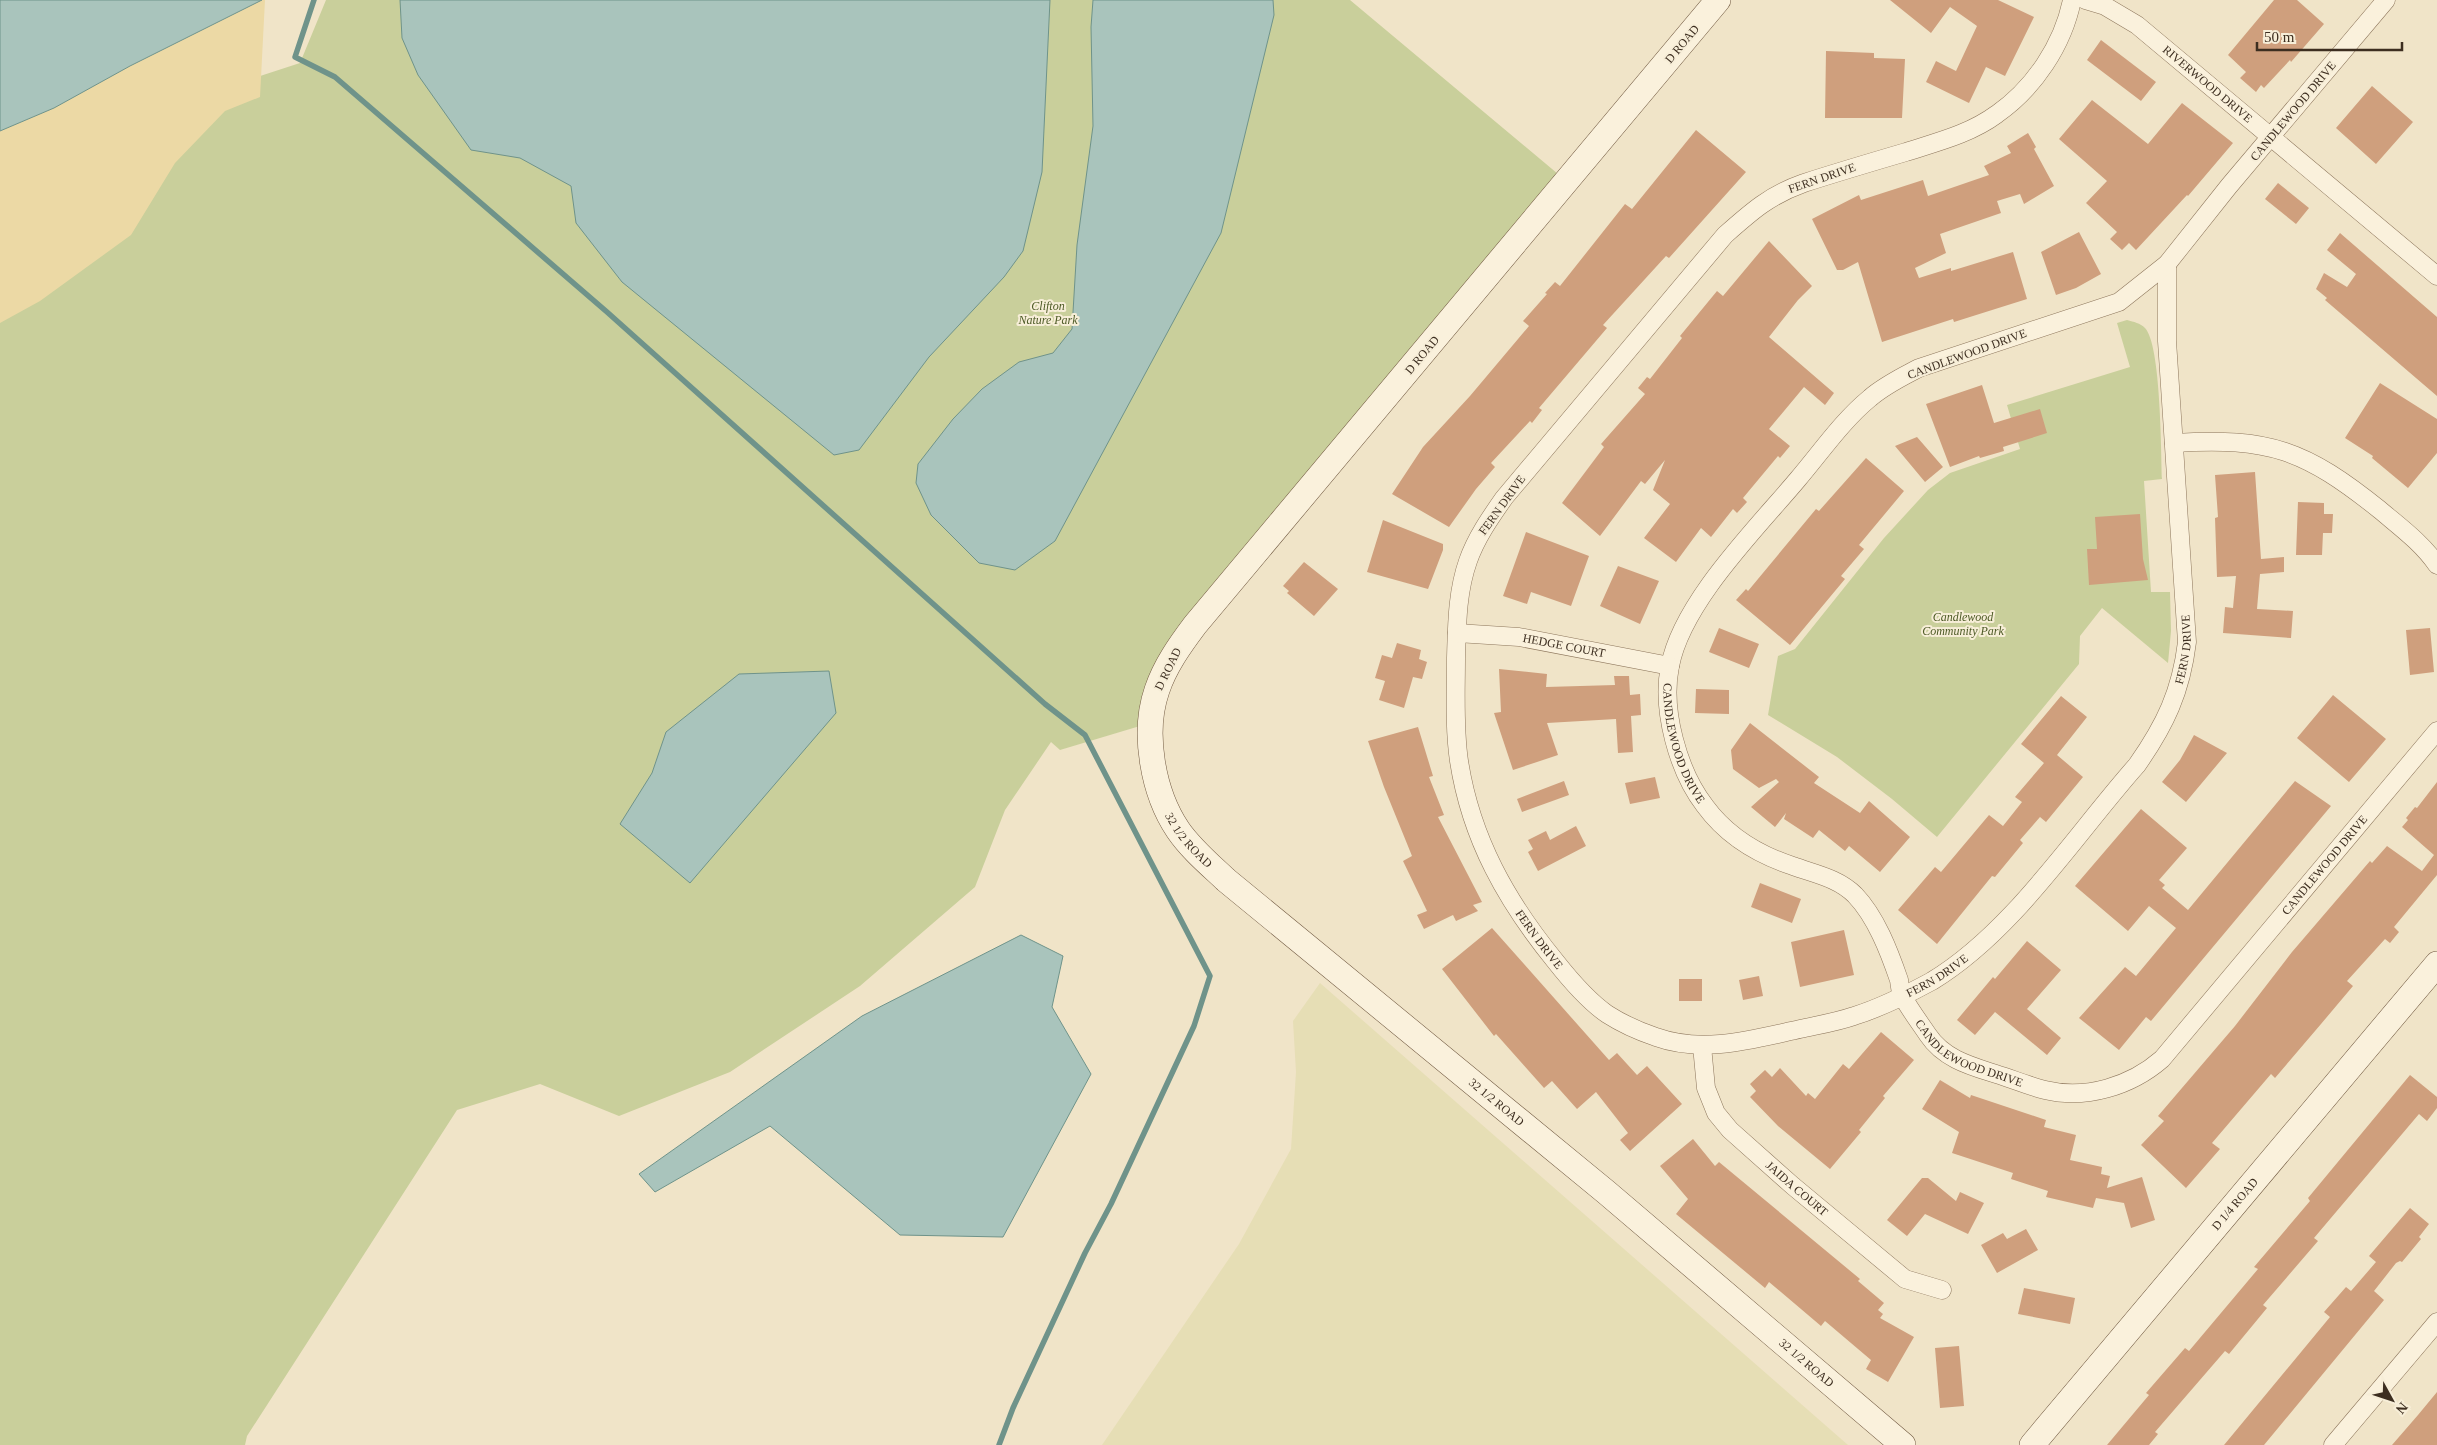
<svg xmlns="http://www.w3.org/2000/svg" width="2437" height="1445" font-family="'Times New Roman',serif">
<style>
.farmland{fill:#e6deb5}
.green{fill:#c9cf9b}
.sand{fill:#ecd9a5}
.water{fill:#a9c4bc;stroke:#6f938a}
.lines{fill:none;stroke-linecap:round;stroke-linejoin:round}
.stream{stroke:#6f938a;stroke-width:5.5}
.building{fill:#cf9f7d}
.street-casing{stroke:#8d765c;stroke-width:19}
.secondary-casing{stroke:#6f573f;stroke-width:26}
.street{stroke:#faf1dc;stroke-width:18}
.secondary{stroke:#faf1dc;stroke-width:25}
.labels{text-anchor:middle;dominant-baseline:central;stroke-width:4;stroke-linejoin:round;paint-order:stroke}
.street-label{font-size:12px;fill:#3d2e20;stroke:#f7eed8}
.park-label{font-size:12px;font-style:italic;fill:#4d5a26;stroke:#f7eed8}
</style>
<rect width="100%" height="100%" fill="#f0e4c8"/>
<path class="farmland" d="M 1320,983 L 1848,1445 L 1102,1445 L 1239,1244 L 1291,1149 L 1296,1072 L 1293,1021 Z"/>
<path class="green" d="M 326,0 L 1350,0 L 1558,174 L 1195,625 L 1150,723 L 1060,750 L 1051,742 L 1005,810 L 975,887 L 860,986 L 730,1072 L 619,1116 L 540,1084 L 457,1110 L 247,1436 L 245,1445 L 0,1445 L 0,316 L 232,85 L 300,63 Z
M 2127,320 C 2134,322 2140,323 2145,328 C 2161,345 2161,451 2162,479 L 2144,481 L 2151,592 L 2170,592 L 2171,631 L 2168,663 L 2102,608 L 2080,636 L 2079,664 L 1937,837 L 1892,799 L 1837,757 L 1768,715 L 1778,656 L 1795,649 L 1884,538 L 1928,490 L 1950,473 L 2020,449 L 2007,405 L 2130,367 L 2117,323 Z"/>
<path class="sand" d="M 262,0 L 265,0 L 260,97 L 225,111 L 175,163 L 131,235 L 40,301 L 0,323 L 0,131 L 54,108 L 130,66 Z"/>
<path class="water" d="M 0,0 L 262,0 L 130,66 L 54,108 L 0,131 Z
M 400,0 L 1050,0 L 1042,172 L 1023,251 L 1004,277 L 929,357 L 859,450 L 834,455 L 622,282 L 576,223 L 571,186 L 520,158 L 471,150 L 418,75 L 402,38 Z
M 1093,0 L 1273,0 L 1274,15 L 1221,233 L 1055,541 L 1015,570 L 979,563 L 931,515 L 916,483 L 918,464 L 953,419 L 982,389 L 1019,362 L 1053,353 L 1072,329 L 1077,245 L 1093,126 L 1091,27 Z
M 829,671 L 836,713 L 690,883 L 620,824 L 652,773 L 666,732 L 739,674 Z
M 1021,935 L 1063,956 L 1052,1007 L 1091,1074 L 1003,1237 L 900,1235 L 770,1126 L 655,1192 L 639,1174 L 862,1016 Z"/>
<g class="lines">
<path class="stream" d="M 314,0 L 295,57 L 335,77 L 607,312 L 1045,704 L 1085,735 L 1210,976 L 1194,1026 L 1111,1204 L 1085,1253 L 1013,1408 L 999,1445"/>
</g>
<path class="building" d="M 1890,0 L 1998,0 L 2034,17 L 2005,76 L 1986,67 L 1969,103 L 1926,82 L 1936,61 L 1956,71 L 1977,26 L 1950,7 L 1931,33 Z
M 2274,0 L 2297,0 L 2324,24 L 2291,62 L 2290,60 L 2264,88 L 2261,85 L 2256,92 L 2240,78 L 2246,72 L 2228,55 Z
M 2101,40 L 2156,82 L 2141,101 L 2087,60 Z
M 1826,51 L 1874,53 L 1874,58 L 1905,59 L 1902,118 L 1825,118 Z
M 2372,86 L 2413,122 L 2376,164 L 2336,128 Z
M 2092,100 L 2148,144 L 2182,103 L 2233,143 L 2188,196 L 2187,195 L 2136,250 L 2129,243 L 2122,250 L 2110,239 L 2117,232 L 2086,203 L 2107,181 L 2059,139 Z
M 1696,130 L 1746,172 L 1669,258 L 1666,256 L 1603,325 L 1607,328 L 1539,408 L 1542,410 L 1532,423 L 1530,421 L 1491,463 L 1495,467 L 1476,489 L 1449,527 L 1392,494 L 1423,447 L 1470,396 L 1529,326 L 1523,321 L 1547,294 L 1545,293 L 1555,282 L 1560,286 L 1625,204 L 1632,209 Z
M 2028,133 L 2036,147 L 2034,149 L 2054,186 L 2024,204 L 2020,194 L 1997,201 L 2001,213 L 1940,234 L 1946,253 L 1915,268 L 1919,278 L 1951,268 L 1951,271 L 2013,252 L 2027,299 L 1954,322 L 1953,319 L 1882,342 L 1858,262 L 1843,270 L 1837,270 L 1812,219 L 1859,195 L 1861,200 L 1923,180 L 1928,196 L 1989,175 L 1984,166 L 2011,153 L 2007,146 Z
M 2278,183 L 2309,208 L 2296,224 L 2265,199 Z
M 2079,232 L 2101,274 L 2076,288 L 2056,295 L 2041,252 Z
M 2340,233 L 2437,317 L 2437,396 L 2325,300 L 2327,298 L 2316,289 L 2324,273 L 2347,287 L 2356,274 L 2327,250 Z
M 1769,241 L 1812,286 L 1798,300 L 1769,337 L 1834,393 L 1825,405 L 1804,387 L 1769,429 L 1790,446 L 1780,458 L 1778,456 L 1743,498 L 1747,502 L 1737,513 L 1733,509 L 1711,537 L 1701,528 L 1676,562 L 1644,538 L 1670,504 L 1653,490 L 1665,460 L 1645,484 L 1641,481 L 1600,536 L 1562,503 L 1604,447 L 1601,444 L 1645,394 L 1638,388 L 1647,377 L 1650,379 L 1682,338 L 1680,336 L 1717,291 L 1723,296 Z
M 2380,383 L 2437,419 L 2437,453 L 2408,488 L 2372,458 L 2373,456 L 2345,438 Z
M 1982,385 L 1994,423 L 2040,409 L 2047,433 L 2003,447 L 2004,451 L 1980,458 L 1979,456 L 1950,467 L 1926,404 Z
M 1917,437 L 1943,467 L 1925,482 L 1895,446 Z
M 1866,458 L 1904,491 L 1859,545 L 1864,549 L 1841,576 L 1845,579 L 1790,645 L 1736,600 L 1746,589 L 1748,591 L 1816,509 L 1819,511 Z
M 2255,472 L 2261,559 L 2284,557 L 2284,572 L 2260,574 L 2257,609 L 2293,611 L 2291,638 L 2223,633 L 2225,607 L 2233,608 L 2236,576 L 2217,577 L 2215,518 L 2218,517 L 2215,475 Z
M 2298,502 L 2324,503 L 2324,514 L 2333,514 L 2332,533 L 2323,533 L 2322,555 L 2296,555 Z
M 2140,514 L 2143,559 L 2148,580 L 2089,585 L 2087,549 L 2097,549 L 2095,517 Z
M 1383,520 L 1443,544 L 1443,550 L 1428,589 L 1367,572 Z
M 1526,532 L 1589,556 L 1571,606 L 1531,592 L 1527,604 L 1503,596 Z
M 1304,562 L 1338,589 L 1314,616 L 1287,593 L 1289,591 L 1283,586 Z
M 1618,566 L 1659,581 L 1640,624 L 1600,606 Z
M 1719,628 L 1759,644 L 1749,668 L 1709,652 Z
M 2430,628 L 2434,672 L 2410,675 L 2406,630 Z
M 1397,643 L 1421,650 L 1419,659 L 1427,662 L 1422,679 L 1413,677 L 1404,708 L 1379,700 L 1385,681 L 1375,678 L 1382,655 L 1392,658 Z
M 1499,669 L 1547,674 L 1546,687 L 1615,685 L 1614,676 L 1629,676 L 1630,695 L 1640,694 L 1641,715 L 1631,716 L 1633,752 L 1618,753 L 1616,719 L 1547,723 L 1558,755 L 1513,770 L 1494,713 L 1501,712 Z
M 1696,689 L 1729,690 L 1729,714 L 1695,713 Z
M 2333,695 L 2386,739 L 2349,782 L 2297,738 Z
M 2061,696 L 2087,717 L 2057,755 L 2083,777 L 2046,822 L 2040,817 L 2020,840 L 2023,843 L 1995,877 L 1992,876 L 1937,944 L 1898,910 L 1935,867 L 1941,872 L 1989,815 L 2003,826 L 2022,802 L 2015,797 L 2044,763 L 2021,744 Z
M 1750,723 L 1819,777 L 1814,783 L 1860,813 L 1869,801 L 1910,837 L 1880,872 L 1849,846 L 1845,851 L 1819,830 L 1813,838 L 1784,819 L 1786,813 L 1775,827 L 1751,807 L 1779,782 L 1776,779 L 1759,788 L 1733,769 L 1731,750 Z
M 1418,727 L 1433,776 L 1429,777 L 1444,815 L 1438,817 L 1482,902 L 1473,905 L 1478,911 L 1456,921 L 1453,915 L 1424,929 L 1417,915 L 1427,911 L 1403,861 L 1412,856 L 1384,787 L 1368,741 Z
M 2194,735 L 2227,753 L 2186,802 L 2162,782 L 2180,760 Z
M 1655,777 L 1660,798 L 1630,804 L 1625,783 Z
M 1564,781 L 1569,795 L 1522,812 L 1517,799 Z
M 2295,781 L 2331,806 L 2151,1021 L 2146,1017 L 2119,1050 L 2079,1018 L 2125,967 L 2136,976 L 2176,928 L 2149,906 L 2128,931 L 2075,886 L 2141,809 L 2187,848 L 2159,880 L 2165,885 L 2162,888 L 2188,910 Z
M 2437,782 L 2437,875 L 2394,927 L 2399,932 L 2390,943 L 2385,939 L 2347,981 L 2353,986 L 2321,1024 L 2275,1078 L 2271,1074 L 2212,1143 L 2220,1149 L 2186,1188 L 2141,1145 L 2164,1121 L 2158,1116 L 2235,1026 L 2292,952 L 2370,861 L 2372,863 L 2387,846 L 2422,871 L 2434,855 L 2402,827 L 2408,820 L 2406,818 L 2415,807 L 2417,808 Z
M 1576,826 L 1586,846 L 1538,871 L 1528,852 L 1533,849 L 1528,840 L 1546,831 L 1550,840 Z
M 1760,883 L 1801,899 L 1792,923 L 1751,907 Z
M 1492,928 L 1609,1060 L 1617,1053 L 1637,1075 L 1647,1066 L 1682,1104 L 1630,1151 L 1620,1140 L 1628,1133 L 1596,1092 L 1577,1109 L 1552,1081 L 1544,1088 L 1496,1034 L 1494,1036 L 1442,969 Z
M 1844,930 L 1854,975 L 1800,987 L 1791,942 Z
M 2027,941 L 2061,970 L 2027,1009 L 2061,1038 L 2047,1055 L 1995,1012 L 1975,1035 L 1957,1020 L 1993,977 L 1995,979 Z
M 1759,976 L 1763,996 L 1743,1000 L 1739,980 Z
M 1679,979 L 1702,979 L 1702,1001 L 1679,1001 Z
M 1881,1032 L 1914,1060 L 1883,1096 L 1885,1098 L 1859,1130 L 1861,1132 L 1830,1169 L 1778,1126 L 1750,1097 L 1756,1091 L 1750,1084 L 1765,1070 L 1772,1077 L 1780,1068 L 1806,1096 L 1808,1093 L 1815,1099 L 1843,1064 L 1849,1069 Z
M 2410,1075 L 2437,1097 L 2437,1108 L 2427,1121 L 2419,1114 L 2314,1238 L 2318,1241 L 2263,1305 L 2267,1308 L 2229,1354 L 2225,1351 L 2155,1432 L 2158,1434 L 2149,1445 L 2107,1445 L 2149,1395 L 2146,1393 L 2185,1348 L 2189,1351 L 2258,1269 L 2254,1267 L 2310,1201 L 2308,1198 Z
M 1940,1080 L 1970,1098 L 1971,1095 L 2046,1120 L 2044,1127 L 2076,1135 L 2070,1160 L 2102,1167 L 2101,1174 L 2110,1176 L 2107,1188 L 2142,1177 L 2155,1220 L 2131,1228 L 2124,1203 L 2096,1198 L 2093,1208 L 2046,1197 L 2048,1191 L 2011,1179 L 2013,1173 L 1952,1153 L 1959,1132 L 1922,1109 Z
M 1693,1139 L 1715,1166 L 1719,1162 L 1860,1279 L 1858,1281 L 1884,1303 L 1878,1310 L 1883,1314 L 1880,1318 L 1914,1337 L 1888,1382 L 1866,1369 L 1871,1360 L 1825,1321 L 1821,1326 L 1769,1282 L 1765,1288 L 1676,1214 L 1688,1199 L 1660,1166 Z
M 1922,1178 L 1928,1178 L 1956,1201 L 1960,1192 L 1984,1203 L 1968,1234 L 1925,1214 L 1907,1236 L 1887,1220 Z
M 2410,1208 L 2429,1224 L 2419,1237 L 2421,1239 L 2402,1262 L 2400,1261 L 2396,1263 L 2374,1291 L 2384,1300 L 2264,1445 L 2224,1445 L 2330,1317 L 2324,1312 L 2346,1287 L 2351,1291 L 2376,1262 L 2369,1256 Z
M 2026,1229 L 2038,1250 L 1997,1273 L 1981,1245 L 2003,1233 L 2007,1239 Z
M 2024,1288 L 2075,1298 L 2070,1324 L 2018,1314 Z
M 1959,1346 L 1964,1406 L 1940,1408 L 1935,1348 Z
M 2437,1392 L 2437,1445 L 2392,1445 L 2418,1415 Z"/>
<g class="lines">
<defs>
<g id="street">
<path id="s1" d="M 2072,0 C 2063,45 2034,88 1997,114 C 1970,134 1937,142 1906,152 C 1872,162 1838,172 1804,183 C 1770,195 1752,211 1725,235 L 1504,498 C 1490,518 1476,538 1468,561 C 1457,592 1457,625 1456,658 C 1456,692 1454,727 1459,761 C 1471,839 1507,902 1556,962 C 1571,981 1587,1000 1607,1014 C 1621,1023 1641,1032 1656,1037 C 1703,1054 1754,1039 1800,1029 C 1818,1025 1837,1022 1854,1016 C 1880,1008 1908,994 1932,981 C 2013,932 2074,836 2137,765 C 2165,725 2181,692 2187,642 L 2167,341 L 2167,264"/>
<path id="s2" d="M 2085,0 L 2105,6 L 2137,25 L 2437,276"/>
<path id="s3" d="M 2386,0 L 2229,186 L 2167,264 L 2119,302 L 1919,368 C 1902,377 1885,385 1870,398 C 1843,420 1821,452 1798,479 C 1757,528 1682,602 1670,666 C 1661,710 1678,771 1705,806 C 1727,836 1759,855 1793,866 C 1815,874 1838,878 1855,895 C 1876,917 1889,951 1899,980 C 1900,986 1900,992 1903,997 C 1910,1010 1920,1023 1928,1035 C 1944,1059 1971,1066 1996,1074 C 2012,1079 2029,1086 2045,1090 C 2086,1100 2131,1086 2162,1059 L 2437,731"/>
<path d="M 2174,443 C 2270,437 2305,450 2380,510 C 2400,527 2422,543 2437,565"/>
<path id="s4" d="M 1457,633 L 1519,637 L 1670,666"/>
<path id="s5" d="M 1702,1046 L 1706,1088 L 1716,1113 L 1730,1130 L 1793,1186 L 1905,1279 L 1942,1290"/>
<path d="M 2333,1445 L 2437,1322"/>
</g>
<g id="secondary">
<path id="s6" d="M 1718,0 L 1195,625 C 1180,645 1165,666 1157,690 C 1142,733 1153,793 1178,830 C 1191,849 1209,864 1226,880 L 1606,1192 L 1903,1445"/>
<path id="s7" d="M 2032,1445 L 2437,964"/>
</g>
</defs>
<use href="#street" class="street-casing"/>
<use href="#secondary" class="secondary-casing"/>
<use href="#street" class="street"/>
<use href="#secondary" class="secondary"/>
</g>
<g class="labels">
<g class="street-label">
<text transform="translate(1682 44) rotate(-50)">D ROAD</text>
<text stroke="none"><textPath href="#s2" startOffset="150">RIVERWOOD DRIVE</textPath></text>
<text transform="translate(2293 111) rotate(-50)">CANDLEWOOD DRIVE</text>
<text transform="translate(1822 178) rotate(-19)">FERN DRIVE</text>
<text transform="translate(1967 354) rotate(-20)">CANDLEWOOD DRIVE</text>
<text transform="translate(1422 355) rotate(-50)">D ROAD</text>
<text transform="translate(1502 505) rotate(-54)">FERN DRIVE</text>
<text stroke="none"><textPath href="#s4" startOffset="108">HEDGE COURT</textPath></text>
<text stroke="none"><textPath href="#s1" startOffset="2125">FERN DRIVE</textPath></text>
<text transform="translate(1168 669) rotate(-64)">D ROAD</text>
<text stroke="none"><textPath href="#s3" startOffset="1090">CANDLEWOOD DRIVE</textPath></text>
<text stroke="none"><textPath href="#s6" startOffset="1051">32 1/2 ROAD</textPath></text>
<text stroke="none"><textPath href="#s3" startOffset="2005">CANDLEWOOD DRIVE</textPath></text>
<text stroke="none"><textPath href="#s1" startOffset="1256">FERN DRIVE</textPath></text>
<text stroke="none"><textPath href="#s1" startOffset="1706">FERN DRIVE</textPath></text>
<text stroke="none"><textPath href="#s3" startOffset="1540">CANDLEWOOD DRIVE</textPath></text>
<text stroke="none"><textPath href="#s6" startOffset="1456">32 1/2 ROAD</textPath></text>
<text stroke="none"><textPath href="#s5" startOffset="180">JAIDA COURT</textPath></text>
<text stroke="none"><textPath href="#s7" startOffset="315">D 1/4 ROAD</textPath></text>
<text stroke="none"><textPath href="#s6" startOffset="1861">32 1/2 ROAD</textPath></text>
</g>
<g class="park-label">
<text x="1048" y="306">Clifton<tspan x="1048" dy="14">Nature Park</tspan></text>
<text x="1963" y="617">Candlewood<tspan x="1963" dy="14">Community Park</tspan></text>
</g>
</g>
<g transform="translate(2392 1400) rotate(130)" stroke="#f7eed8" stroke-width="4" paint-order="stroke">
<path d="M0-4L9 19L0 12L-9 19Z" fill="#3d2e20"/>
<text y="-8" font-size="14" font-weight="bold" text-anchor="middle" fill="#3d2e20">N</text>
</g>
<path d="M2257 42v8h145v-8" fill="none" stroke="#3d2e20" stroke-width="2.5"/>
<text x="2264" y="42" font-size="15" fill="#3d2e20" stroke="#f7eed8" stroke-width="4" paint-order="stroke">50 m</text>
</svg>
